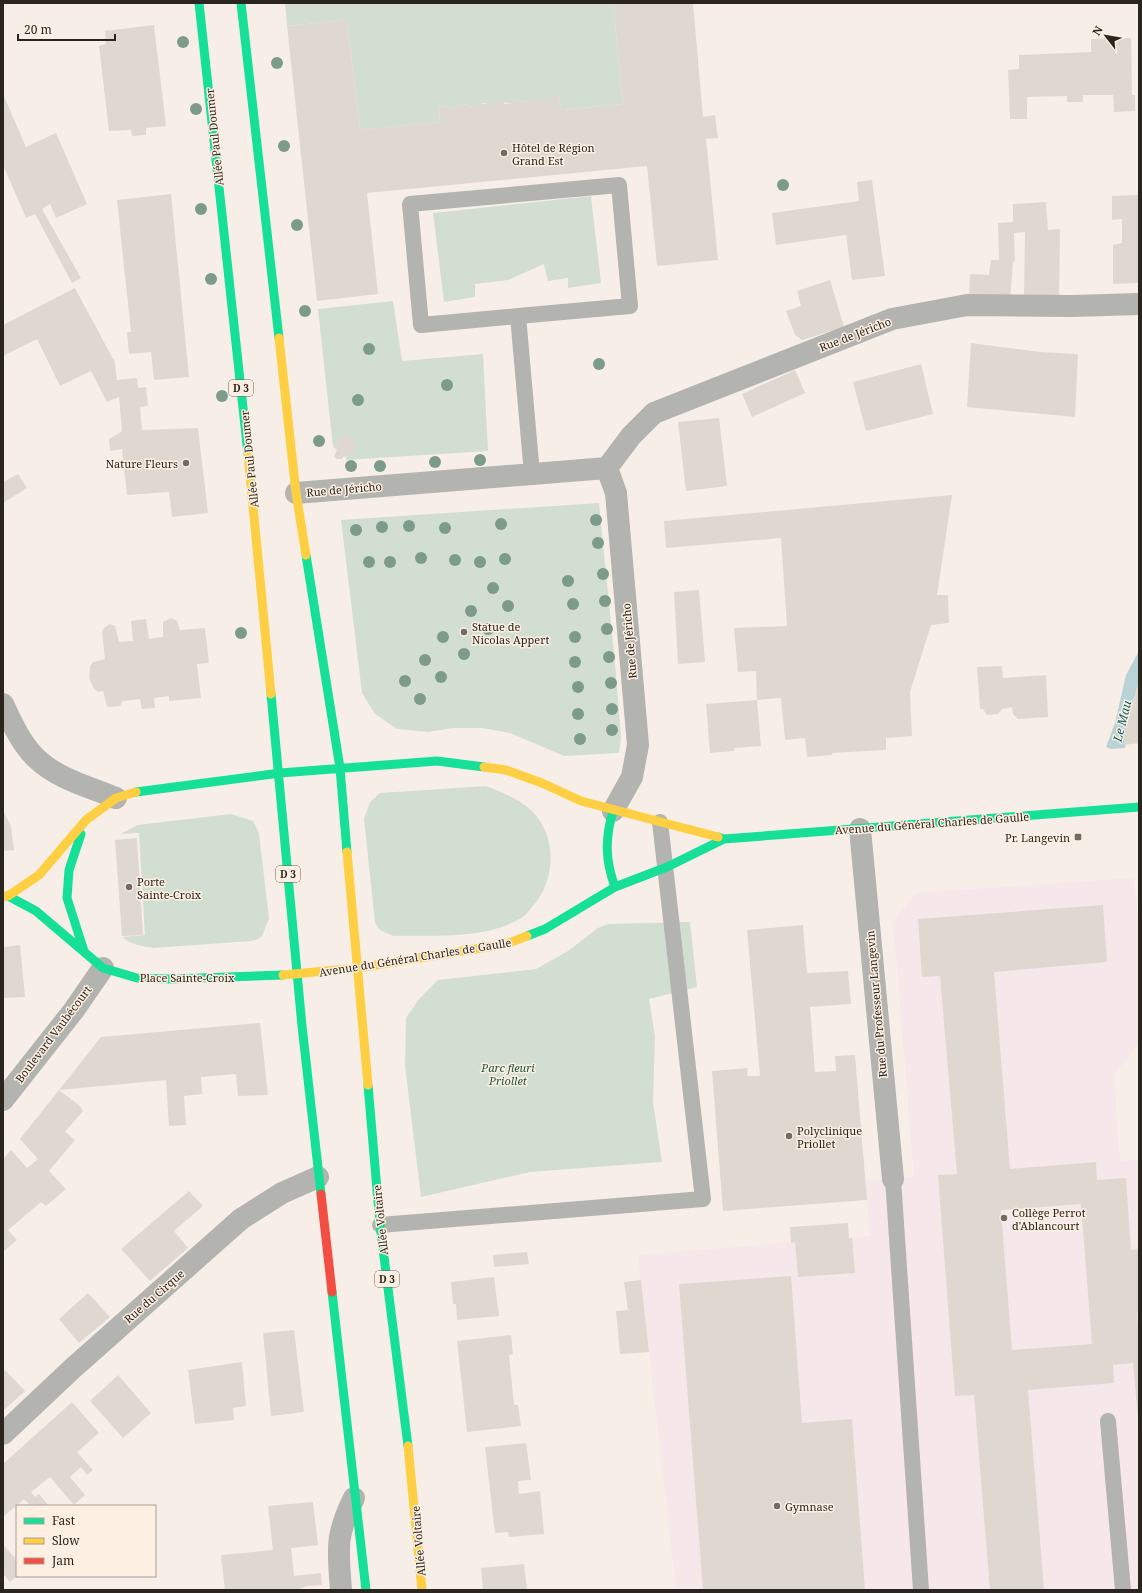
<svg xmlns="http://www.w3.org/2000/svg" width="1142" height="1593" font-family="'Noto Serif',serif">
<style>
.education{fill:#f6e7eb}
.green{fill:#d3ded3}
.water{fill:#b8d2d5}
.building{fill:#dfd8d1;fill-rule:evenodd}
.lines{fill:none;stroke-linecap:round;stroke-linejoin:round}
.lane{stroke:#b3b4b0;stroke-width:16}
.street{stroke:#b3b4b0;stroke-width:22}
.fast{stroke:#16e098;stroke-width:9}
.slow{stroke:#ffcf43;stroke-width:9}
.jam{stroke:#f24e42;stroke-width:9}
.tree{fill:#7d9b8b}
.poi-dot{fill:#726c65;stroke:#fdefe1;stroke-width:1.5}
.labels{text-anchor:middle;dominant-baseline:central;stroke-width:3;stroke-linejoin:round;paint-order:stroke}
.shield{fill:#fdefe1;stroke:#6a6259;stroke-width:1}
.shield-label{font-size:10px;font-weight:bold;fill:#2b251f}
.street-label{font-size:11px;fill:#2b251f;stroke:#fdefe1}
.poi-label{font-size:11px;fill:#2b251f;stroke:#fdefe1;text-anchor:start}
.park-label{font-size:11px;font-style:italic;fill:#1a5740;stroke:#fdefe1}
.water-label{font-size:12px;font-style:italic;fill:#0c616b;stroke:#fdefe1}
</style>
<rect width="100%" height="100%" fill="#f7efe7"/>
<path class="education" d="M 1134,878 L 1139,931 L 1139,1043 L 1114,1075 L 1120,1161 L 1139,1160 L 1139,1363 L 1133,1363 L 1139,1451 L 1139,1590 L 676,1590 L 638,1255 L 870,1236 L 865,1181 L 914,1177 L 893,921 L 916,893 Z"/>
<path class="green" d="M 285,3 L 613,3 L 623,104 L 561,110 L 559,96 L 549,97 L 549,99 L 530,99 L 530,101 L 521,102 L 521,99 L 513,100 L 513,103 L 494,102 L 495,104 L 487,105 L 486,103 L 477,104 L 477,106 L 467,107 L 467,104 L 449,109 L 449,106 L 439,107 L 440,122 L 360,130 L 347,20 L 287,26 Z
M 591,196 L 601,283 L 568,288 L 568,278 L 548,281 L 544,264 L 508,280 L 475,284 L 475,297 L 444,302 L 433,213 Z
M 393,301 L 402,361 L 483,354 L 488,451 L 346,460 L 346,458 L 357,445 L 345,434 L 333,447 L 318,309 Z
M 599,503 L 615,663 L 621,738 L 619,753 L 564,756 L 510,733 L 482,728 L 453,728 L 428,732 L 397,729 L 375,714 L 362,693 L 341,520 Z
M 486,786 C 503,793 518,798 531,810 C 558,836 556,881 532,907 C 529,911 525,916 521,918 C 485,940 434,935 393,936 L 380,930 L 375,923 L 364,819 L 370,802 L 380,793 Z
M 231,814 L 253,821 L 259,833 L 269,919 L 262,936 L 258,939 L 251,941 L 153,948 C 143,946 130,945 123,937 L 145,935 L 139,833 L 121,834 L 137,825 Z
M 690,922 L 697,987 L 649,999 L 655,1036 L 653,1102 L 662,1162 L 530,1172 L 421,1197 L 405,1066 L 406,1018 L 419,999 L 438,980 L 536,969 L 568,951 L 598,928 L 608,924 Z"/>
<path class="water" d="M 1139,651 L 1139,683 L 1127,719 L 1124,745 L 1126,744 L 1125,748 L 1111,749 L 1106,747 L 1115,723 L 1126,675 Z"/>
<path class="building" d="M 613,3 L 693,3 L 703,117 L 715,115 L 718,138 L 706,139 L 718,260 L 657,266 L 647,166 L 367,193 L 378,294 L 317,301 L 287,26 L 347,20 L 360,130 L 440,122 L 439,107 L 449,106 L 449,109 L 467,104 L 467,107 L 477,106 L 477,104 L 495,104 L 494,102 L 504,101 L 504,104 L 513,103 L 513,100 L 521,99 L 521,102 L 530,101 L 530,99 L 549,99 L 549,97 L 559,95 L 561,110 L 623,104 Z
M 154,25 L 166,126 L 146,128 L 146,135 L 132,136 L 131,130 L 109,131 L 99,46 L 106,44 L 105,31 Z
M 1131,38 L 1132,95 L 1135,95 L 1135,111 L 1114,112 L 1113,95 L 1083,95 L 1083,102 L 1067,102 L 1067,96 L 1027,97 L 1027,119 L 1010,119 L 1008,70 L 1019,69 L 1019,55 L 1091,52 L 1091,39 Z
M 3,94 L 26,147 L 56,133 L 87,204 L 56,218 L 50,204 L 42,209 L 81,278 L 72,283 L 35,214 L 26,218 L 3,165 Z
M 872,180 L 885,276 L 852,280 L 846,235 L 776,245 L 772,213 L 859,201 L 857,182 Z
M 171,194 L 189,377 L 154,380 L 151,352 L 129,354 L 127,332 L 131,332 L 117,200 Z
M 1138,195 L 1139,283 L 1113,284 L 1113,245 L 1122,243 L 1122,219 L 1112,220 L 1112,196 Z
M 1046,202 L 1048,230 L 1060,229 L 1059,295 L 1024,295 L 1025,232 L 1014,233 L 1015,261 L 1013,262 L 1010,299 L 969,297 L 970,274 L 989,275 L 991,260 L 999,260 L 998,223 L 1013,222 L 1013,204 Z
M 830,280 L 844,327 L 802,340 L 795,335 L 786,311 L 801,306 L 797,291 Z
M 75,288 L 113,359 L 114,358 L 117,380 L 137,378 L 138,388 L 146,387 L 148,406 L 140,407 L 142,430 L 198,428 L 208,513 L 172,517 L 169,492 L 127,495 L 122,449 L 110,451 L 109,439 L 122,431 L 119,397 L 107,402 L 91,371 L 60,386 L 37,339 L 3,356 L 3,325 Z
M 971,343 L 1040,352 L 1078,354 L 1075,417 L 967,407 Z
M 921,364 L 933,414 L 866,431 L 853,382 Z
M 795,370 L 805,393 L 752,417 L 742,394 Z
M 719,418 L 727,486 L 686,491 L 678,422 Z
M 345,434 L 358,445 L 346,458 L 344,456 L 342,459 L 337,459 L 334,456 L 337,450 L 333,447 Z
M 18,474 L 27,488 L 3,503 L 3,482 Z
M 952,495 L 937,595 L 948,595 L 949,623 L 931,625 L 910,692 L 912,736 L 886,738 L 886,750 L 832,753 L 832,755 L 807,757 L 805,738 L 785,740 L 781,698 L 757,700 L 756,671 L 738,672 L 734,628 L 787,626 L 781,538 L 666,548 L 664,521 Z
M 699,590 L 705,662 L 678,664 L 674,592 Z
M 171,618 L 177,621 L 180,630 L 205,628 L 209,663 L 197,664 L 201,698 L 169,701 L 169,696 L 154,698 L 155,708 L 142,709 L 140,699 L 123,701 L 120,706 L 107,707 L 103,691 L 98,692 L 94,689 L 89,678 L 90,666 L 93,662 L 105,659 L 102,632 L 104,628 L 110,624 L 115,626 L 119,642 L 133,641 L 131,621 L 146,619 L 149,639 L 163,637 L 163,622 Z
M 1002,666 L 1003,678 L 1046,675 L 1048,717 L 1018,719 L 1013,714 L 1012,707 L 1002,709 L 998,714 L 987,715 L 983,709 L 980,709 L 977,667 Z
M 1139,684 L 1139,743 L 1124,745 L 1127,719 Z
M 757,700 L 761,746 L 734,748 L 734,751 L 710,753 L 706,704 Z
M 3,811 L 11,826 L 14,850 L 3,851 Z
M 137,838 L 143,935 L 122,936 L 115,840 Z
M 1103,905 L 1107,962 L 994,972 L 1010,1169 L 1096,1162 L 1097,1180 L 1126,1178 L 1131,1250 L 1139,1249 L 1139,1313 L 1137,1313 L 1139,1343 L 1139,1432 L 1133,1363 L 1113,1365 L 1114,1383 L 1028,1390 L 1044,1590 L 990,1590 L 974,1395 L 955,1396 L 938,1175 L 957,1174 L 940,976 L 922,977 L 918,919 ZM 1081,1204 L 1092,1344 L 1012,1350 L 1001,1210 Z
M 803,925 L 807,973 L 848,971 L 851,1004 L 810,1007 L 815,1072 L 836,1071 L 835,1056 L 855,1055 L 867,1200 L 723,1211 L 712,1071 L 748,1068 L 747,1076 L 760,1076 L 747,930 Z
M 20,945 L 25,997 L 3,998 L 3,947 Z
M 260,1023 L 268,1095 L 238,1096 L 236,1074 L 201,1077 L 202,1094 L 184,1096 L 186,1125 L 169,1126 L 166,1080 L 59,1090 L 101,1037 Z
M 59,1090 L 80,1106 L 83,1111 L 65,1132 L 75,1140 L 49,1171 L 66,1189 L 46,1206 L 41,1202 L 8,1230 L 17,1240 L 3,1252 L 3,1159 L 11,1150 L 27,1168 L 38,1159 L 20,1139 Z
M 189,1191 L 203,1206 L 174,1231 L 188,1248 L 150,1281 L 121,1249 Z
M 848,1223 L 849,1238 L 852,1238 L 855,1273 L 798,1277 L 795,1242 L 791,1243 L 790,1227 Z
M 527,1252 L 529,1264 L 494,1267 L 493,1255 Z
M 791,1276 L 802,1423 L 852,1419 L 865,1590 L 703,1590 L 679,1284 Z
M 494,1277 L 499,1316 L 457,1320 L 456,1304 L 453,1304 L 451,1282 Z
M 641,1280 L 649,1352 L 620,1354 L 616,1311 L 628,1310 L 624,1282 Z
M 88,1293 L 110,1317 L 79,1343 L 59,1319 Z
M 294,1330 L 304,1412 L 271,1416 L 263,1333 Z
M 511,1335 L 513,1354 L 509,1355 L 514,1405 L 518,1405 L 521,1426 L 467,1432 L 457,1341 Z
M 242,1362 L 246,1406 L 233,1408 L 234,1420 L 195,1424 L 188,1370 Z
M 5,1370 L 25,1391 L 3,1411 L 3,1372 Z
M 118,1375 L 151,1413 L 123,1438 L 90,1401 Z
M 72,1402 L 99,1433 L 77,1452 L 93,1470 L 87,1475 L 81,1467 L 70,1477 L 85,1495 L 74,1505 L 50,1477 L 31,1492 L 35,1497 L 39,1494 L 49,1506 L 31,1506 L 24,1499 L 3,1517 L 3,1464 Z
M 526,1443 L 531,1480 L 518,1481 L 519,1494 L 540,1491 L 544,1534 L 509,1537 L 508,1532 L 495,1533 L 485,1447 Z
M 313,1502 L 318,1545 L 291,1548 L 294,1576 L 321,1573 L 322,1585 L 307,1586 L 296,1590 L 225,1590 L 221,1555 L 273,1550 L 268,1506 Z
M 3,1545 L 17,1560 L 17,1576 L 10,1582 L 3,1574 Z
M 524,1564 L 527,1590 L 483,1590 L 481,1568 Z"/>
<g class="lines">
<path class="lane" d="M 518,316 L 630,306 L 619,185 L 410,204 L 421,325 L 518,316 L 532,474
M 893,1179 L 921,1590
M 380,1225 L 703,1199 L 660,822
M 1108,1421 L 1123,1590"/>
<path class="street" d="M 607,468 L 631,436 L 654,413 L 892,319 L 967,305 L 1072,306 L 1139,304
M 296,493 L 607,468 L 616,493 L 638,745 L 632,777 L 613,811
M 3,704 C 12,723 21,744 37,759 C 58,779 90,787 116,798
M 860,829 L 893,1179
M 3,1100 L 74,1010 L 103,968
M 3,1434 L 72,1369 L 241,1219 L 282,1193 L 318,1177
M 341,1590 C 338,1549 335,1536 354,1498"/>
<path class="fast" d="M 199,3 L 248,454
M 241,3 L 279,338
M 306,555 L 340,768 L 347,852
M 271,694 L 302,1026 L 321,1194
M 136,792 L 280,773 L 437,761 L 484,767
M 613,811 C 605,838 605,860 615,887
M 81,834 L 69,870 L 67,898 L 84,951
M 718,837 L 724,839 L 1139,807
M 8,896 L 36,911 L 103,968 L 137,978 L 172,979 L 283,975
M 527,936 L 545,929 L 615,887 L 667,867 L 724,839
M 368,1085 L 380,1225 L 408,1446
M 332,1292 L 366,1590"/>
<path class="slow" d="M 279,338 L 296,493 L 306,555
M 248,454 L 271,694
M 484,767 L 506,770 L 542,783 L 581,801 L 718,837
M 347,852 L 368,1085
M 3,896 L 8,896 L 39,875 L 86,820 L 116,798 L 136,792
M 283,975 L 358,968 L 506,944 L 527,936
M 408,1446 L 422,1590"/>
<path class="jam" d="M 321,1194 L 332,1292"/>
</g>
<g class="tree">
<circle cx="183" cy="42" r="6"/>
<circle cx="277" cy="63" r="6"/>
<circle cx="196" cy="109" r="6"/>
<circle cx="284" cy="146" r="6"/>
<circle cx="783" cy="185" r="6"/>
<circle cx="201" cy="209" r="6"/>
<circle cx="297" cy="225" r="6"/>
<circle cx="211" cy="279" r="6"/>
<circle cx="305" cy="311" r="6"/>
<circle cx="369" cy="349" r="6"/>
<circle cx="599" cy="364" r="6"/>
<circle cx="447" cy="385" r="6"/>
<circle cx="222" cy="396" r="6"/>
<circle cx="358" cy="400" r="6"/>
<circle cx="319" cy="441" r="6"/>
<circle cx="480" cy="460" r="6"/>
<circle cx="435" cy="462" r="6"/>
<circle cx="351" cy="466" r="6"/>
<circle cx="380" cy="466" r="6"/>
<circle cx="596" cy="520" r="6"/>
<circle cx="501" cy="524" r="6"/>
<circle cx="409" cy="526" r="6"/>
<circle cx="382" cy="527" r="6"/>
<circle cx="445" cy="528" r="6"/>
<circle cx="356" cy="530" r="6"/>
<circle cx="598" cy="543" r="6"/>
<circle cx="421" cy="558" r="6"/>
<circle cx="505" cy="559" r="6"/>
<circle cx="455" cy="560" r="6"/>
<circle cx="369" cy="562" r="6"/>
<circle cx="390" cy="562" r="6"/>
<circle cx="480" cy="562" r="6"/>
<circle cx="603" cy="574" r="6"/>
<circle cx="568" cy="581" r="6"/>
<circle cx="493" cy="588" r="6"/>
<circle cx="605" cy="601" r="6"/>
<circle cx="573" cy="604" r="6"/>
<circle cx="508" cy="606" r="6"/>
<circle cx="471" cy="611" r="6"/>
<circle cx="488" cy="629" r="6"/>
<circle cx="607" cy="629" r="6"/>
<circle cx="241" cy="633" r="6"/>
<circle cx="443" cy="637" r="6"/>
<circle cx="575" cy="637" r="6"/>
<circle cx="464" cy="654" r="6"/>
<circle cx="609" cy="657" r="6"/>
<circle cx="425" cy="660" r="6"/>
<circle cx="575" cy="662" r="6"/>
<circle cx="441" cy="677" r="6"/>
<circle cx="405" cy="681" r="6"/>
<circle cx="611" cy="683" r="6"/>
<circle cx="578" cy="687" r="6"/>
<circle cx="420" cy="699" r="6"/>
<circle cx="612" cy="709" r="6"/>
<circle cx="578" cy="714" r="6"/>
<circle cx="612" cy="730" r="6"/>
<circle cx="580" cy="739" r="6"/>
</g>
<g class="poi-dot">
<circle cx="504" cy="153" r="4"/>
<circle cx="186" cy="463" r="4"/>
<circle cx="464" cy="632" r="4"/>
<rect x="1074" y="833" width="8" height="8" rx="2"/>
<circle cx="129" cy="887" r="4"/>
<circle cx="789" cy="1136" r="4"/>
<circle cx="1004" cy="1218" r="4"/>
<circle cx="777" cy="1506" r="4"/>
</g>
<g class="labels">
<g class="shield">
<rect x="229" y="380" width="24" height="16" rx="3"/>
<rect x="276" y="866" width="24" height="16" rx="3"/>
<rect x="375" y="1271" width="24" height="16" rx="3"/>
</g>
<g class="shield-label">
<text x="241" y="388">D 3</text>
<text x="288" y="874">D 3</text>
<text x="387" y="1279">D 3</text>
</g>
<g class="street-label">
<text transform="translate(214 137) rotate(-96)">Allée Paul Doumer</text>
<text transform="translate(855 334) rotate(-21)">Rue de Jéricho</text>
<text transform="translate(249 459) rotate(-96)">Allée Paul Doumer</text>
<text transform="translate(344 489) rotate(-5)">Rue de Jéricho</text>
<text transform="translate(629 641) rotate(-95)">Rue de Jéricho</text>
<text transform="translate(932 823) rotate(-4)">Avenue du Général Charles de Gaulle</text>
<text transform="translate(415 957) rotate(-9)">Avenue du Général Charles de Gaulle</text>
<text x="187" y="977">Place Sainte-Croix</text>
<text transform="translate(876 1004) rotate(-95)">Rue du Professeur Langevin</text>
<text transform="translate(53 1034) rotate(-53)">Boulevard Vaubécourt</text>
<text transform="translate(380 1220) rotate(-96)">Allée Voltaire</text>
<text transform="translate(154 1296) rotate(-41)">Rue du Cirque</text>
<text transform="translate(418 1541) rotate(-95)">Allée Voltaire</text>
</g>
<g class="poi-label">
<text x="512" y="147">Hôtel de Région<tspan x="512" dy="13">Grand Est</tspan></text>
<text x="178" y="463" text-anchor="end">Nature Fleurs</text>
<text x="472" y="626">Statue de<tspan x="472" dy="13">Nicolas Appert</tspan></text>
<text x="1070" y="837" text-anchor="end">Pr. Langevin</text>
<text x="137" y="881">Porte<tspan x="137" dy="13">Sainte-Croix</tspan></text>
<text x="797" y="1130">Polyclinique<tspan x="797" dy="13">Priollet</tspan></text>
<text x="1012" y="1212">Collège Perrot<tspan x="1012" dy="13">d'Ablancourt</tspan></text>
<text x="785" y="1506">Gymnase</text>
</g>
<g class="park-label">
<text x="508" y="1067">Parc fleuri<tspan x="508" dy="13">Priollet</tspan></text>
</g>
<g class="water-label">
<text transform="translate(1122 721) rotate(-76)">Le Mau</text>
</g>
</g>
<rect width="1142" height="1593" fill="none" stroke="#2b251f" stroke-width="8"/>
<rect x="16" y="1505" width="140" height="72" fill="#fdefe1" stroke="#a99e93"/>
<rect x="24" y="1518" width="20" height="6" fill="#16e098" stroke="#a99e93"/>
<text x="52" y="1525" font-size="12" fill="#2b251f">Fast</text>
<rect x="24" y="1538" width="20" height="6" fill="#ffcf43" stroke="#a99e93"/>
<text x="52" y="1545" font-size="12" fill="#2b251f">Slow</text>
<rect x="24" y="1558" width="20" height="6" fill="#f24e42" stroke="#a99e93"/>
<text x="52" y="1565" font-size="12" fill="#2b251f">Jam</text>
<g transform="translate(1106 36) rotate(301)" stroke="#fdefe1" stroke-width="3" paint-order="stroke">
<path d="M0-3L7 15L0 10L-7 15Z" fill="#2b251f"/>
<text y="-6" font-size="11" font-weight="bold" text-anchor="middle" fill="#2b251f">N</text>
</g>
<path d="M18 34v6h97v-6" fill="none" stroke="#2b251f" stroke-width="2"/>
<text x="24" y="34" font-size="12" fill="#2b251f" stroke="#fdefe1" stroke-width="3" paint-order="stroke">20 m</text>
</svg>
